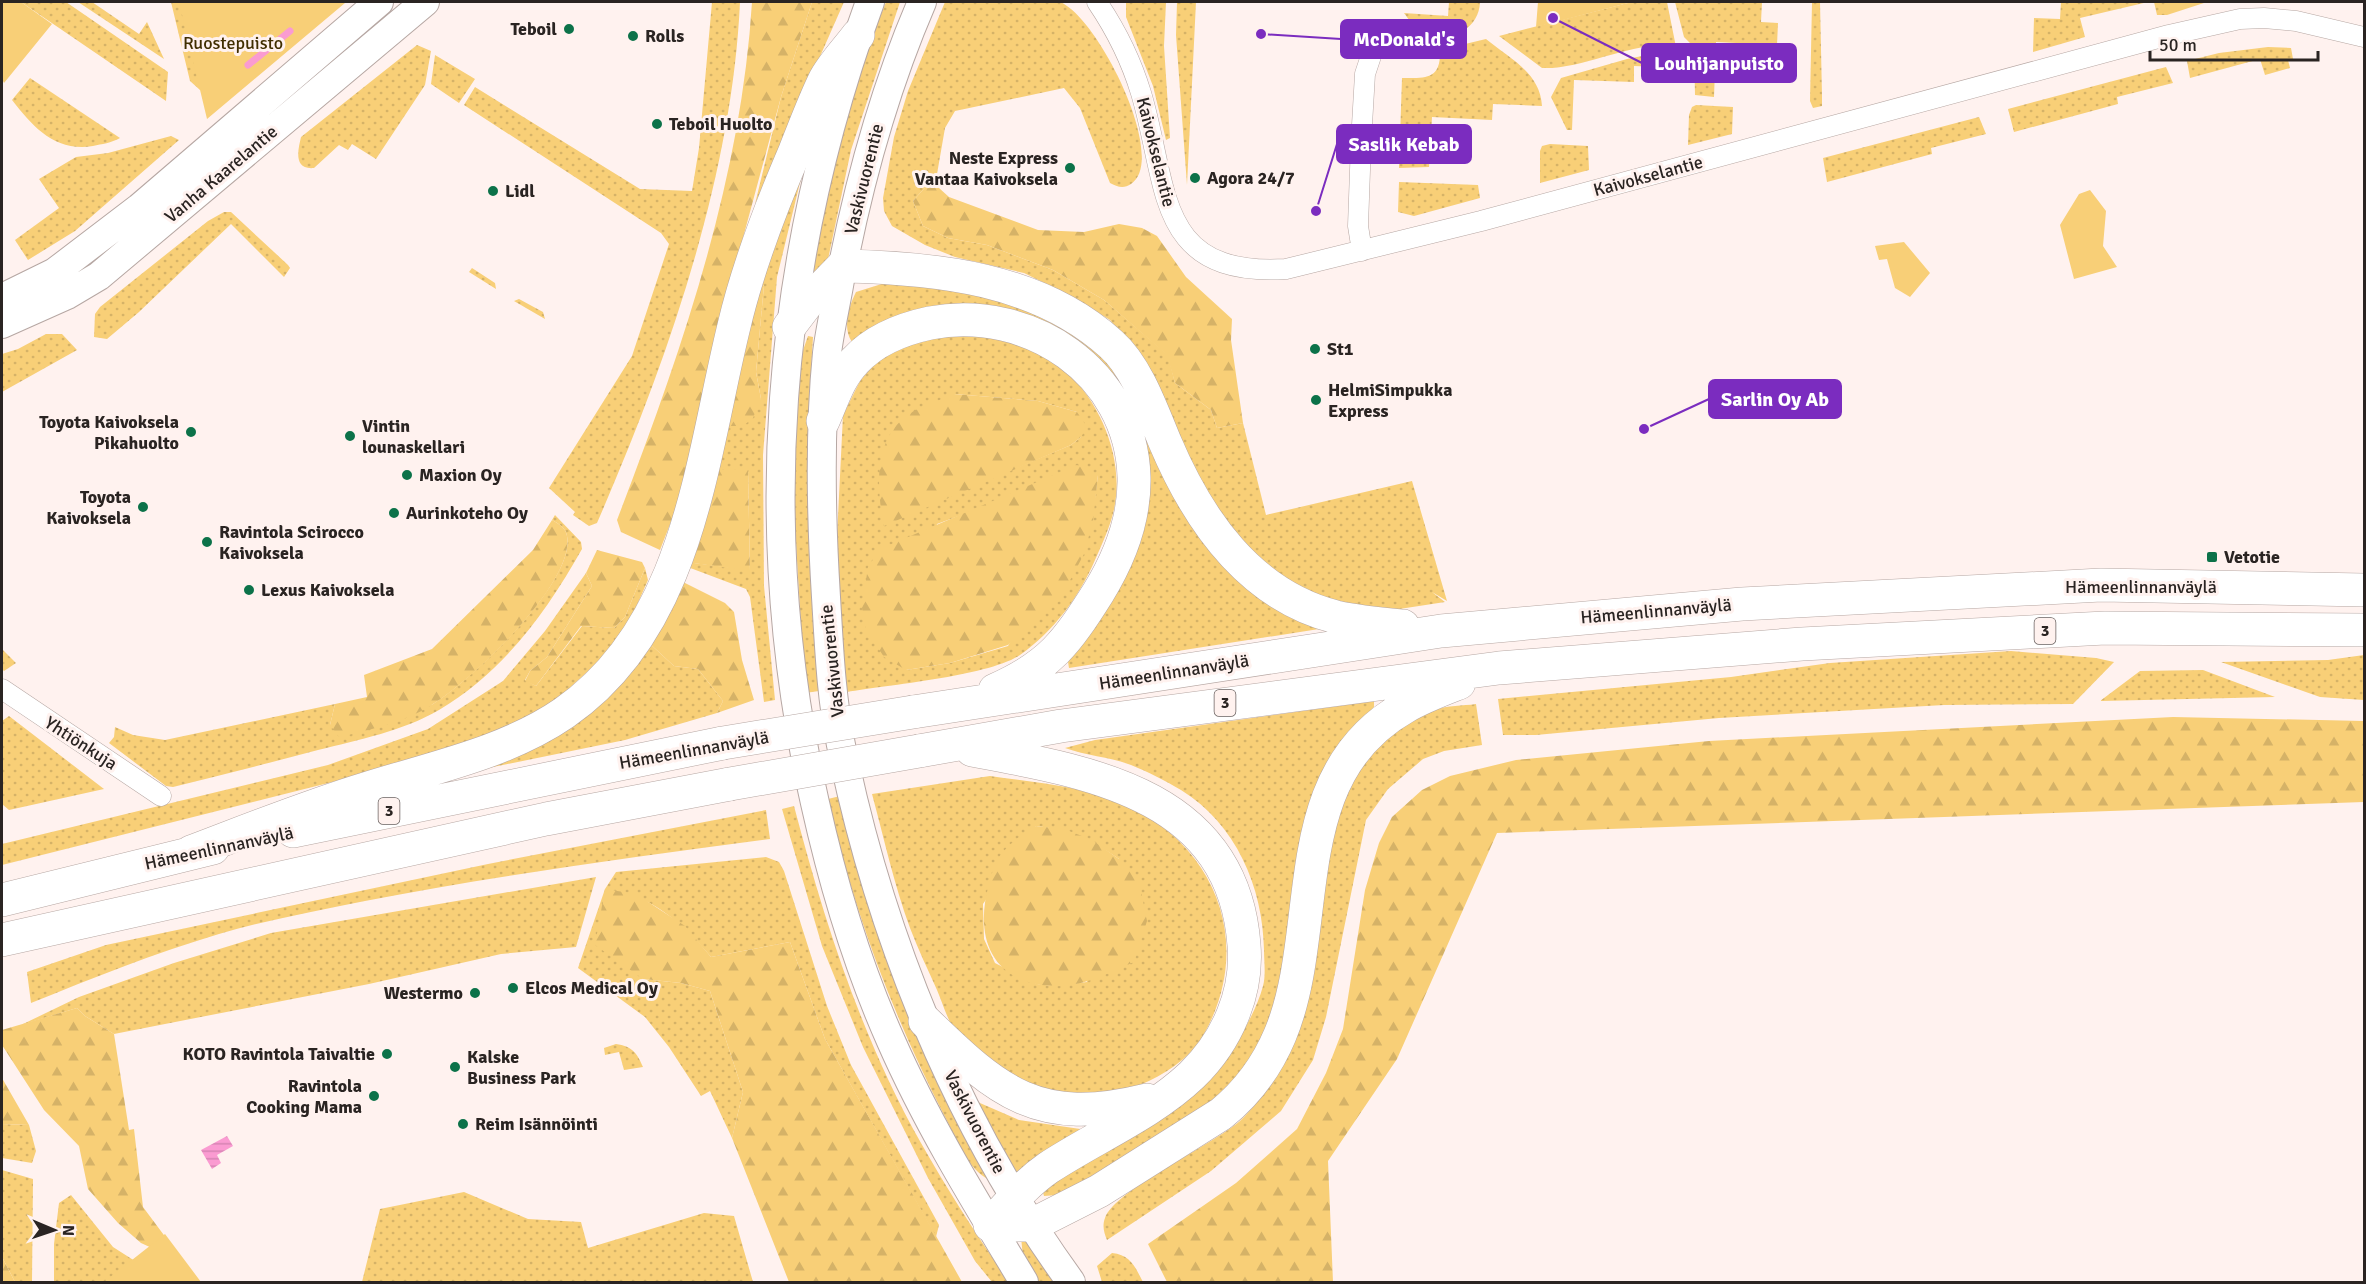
<svg xmlns="http://www.w3.org/2000/svg" width="2366" height="1284" font-family="Signika,sans-serif">
<style>
.grass{fill:url(#grass-dots);fill-rule:evenodd}
.forest{fill:url(#forest-firs)}
.park{fill:#f8cf77}
.water{fill:url(#water-rules)}
.lines{fill:none;stroke-linecap:round;stroke-linejoin:round}
.stream{stroke:#fa9bd1;stroke-width:7}
.minor-casing{stroke:#b6a7a3;stroke-width:21}
.secondary-casing{stroke:#b6a7a3;stroke-width:30}
.trunk-casing{stroke:#b6a7a3;stroke-width:34}
.minor{stroke:#fff;stroke-width:20}
.secondary{stroke:#fff;stroke-width:28}
.trunk{stroke:#fff;stroke-width:33}
.trunk-bridge-casing{stroke:#b6a7a3;stroke-width:34;stroke-linecap:butt}
.trunk-bridge{stroke:#fff;stroke-width:33}
.poi-dot{fill:#0c7249;stroke:#fff2ef;stroke-width:2}
.labels{text-anchor:middle;dominant-baseline:central;stroke-width:6;stroke-linejoin:round;paint-order:stroke}
.shield{fill:#fff2ef;stroke:#6a6260;stroke-width:1.5}
.shield-label{font-size:16px;font-weight:bold;fill:#2a2422}
.poi-label{font-size:18px;font-weight:bold;fill:#2a2422;stroke:#fff2ef;text-anchor:start}
.park-label{font-size:18px;fill:#402e00;stroke:#fff2ef}
.street-label{font-size:18px;fill:#2a2422;stroke:#fff2ef}
.leader{fill:none;stroke:#7b2cbf;stroke-width:2}
.callout-dot{fill:#7b2cbf;stroke:#fff2ef;stroke-width:2}
.callout{fill:#7b2cbf;stroke:#7b2cbf;stroke-width:2}
.callout-label{font-size:20px;text-anchor:middle;font-weight:bold;fill:#fff}
</style>
<defs>
<pattern id="grass-dots" width="8" height="8" patternUnits="userSpaceOnUse" patternTransform="scale(1.5)"><rect width="8" height="8" fill="#f8cf77"/><path d="M2 2h.1M6 6h.1" fill="none" stroke="#d5b267" stroke-width="1.8" stroke-linecap="round"/></pattern>
<pattern id="forest-firs" width="22" height="20" patternUnits="userSpaceOnUse" patternTransform="scale(1.5)"><rect width="22" height="20" fill="#f8cf77"/><path d="M5 1l3.5 6h-7zM16 11l3.5 6h-7z" fill="#d5b267"/></pattern>
<pattern id="water-rules" width="6" height="5" patternUnits="userSpaceOnUse" patternTransform="scale(1.5)"><rect width="6" height="5" fill="#fa9bd1"/><path d="M0 2.5h6" fill="none" stroke="#d685b3"/></pattern>
</defs>
<rect width="100%" height="100%" fill="#fff2ef"/>
<path class="grass" d="M 21,2 L 66,2 L 168,72 L 166,101 Z
M 78,2 L 92,2 L 139,34 L 147,22 L 164,59 Z
M 171,2 L 226,2 L 200,90 L 190,81 Z
M 712,2 L 740,2 C 732,178 667,362 597,523 L 589,526 L 573,515 L 575,512 L 549,488 L 632,356 L 669,244 L 661,233 L 464,105 L 475,87 L 640,189 L 692,191 L 699,148 Z
M 812,2 L 844,2 L 755,204 L 781,97 Z
M 886,2 L 900,2 L 851,150 L 826,269 L 810,273 C 829,181 850,89 886,2 Z
M 945,2 C 974,2 1003,2 1032,2 C 1040,2 1052,0 1060,2 C 1098,17 1169,159 1131,184 C 1124,189 1117,187 1110,183 L 1080,108 L 1064,88 L 955,111 L 945,128 L 937,174 L 913,201 L 923,226 L 948,238 L 987,245 L 1053,270 L 1104,300 L 1168,355 L 1175,383 L 1211,410 L 1217,428 L 1243,423 L 1266,515 L 1412,481 L 1447,601 L 1432,592 L 1445,602 L 1393,610 L 1341,605 L 1272,574 L 1205,503 L 1137,353 L 1110,320 L 1071,296 L 1024,273 L 955,257 L 925,245 L 892,226 L 884,211 L 883,198 L 894,137 L 908,91 Z
M 1126,2 L 1166,2 L 1164,46 L 1170,138 L 1166,140 L 1153,86 L 1126,17 Z
M 1177,2 L 1196,2 L 1187,185 L 1176,35 Z
M 1449,2 L 1480,2 C 1479,31 1449,41 1423,39 L 1404,13 L 1448,16 Z
M 1632,2 L 1667,2 L 1676,47 C 1639,38 1583,70 1542,68 L 1499,36 Z
M 1675,2 L 1762,2 L 1761,22 L 1778,23 L 1777,45 L 1716,42 L 1714,97 L 1695,95 L 1694,47 L 1684,37 Z
M 1812,2 L 1820,2 L 1822,96 L 1822,106 L 1813,108 L 1810,101 Z
M 2061,2 L 2148,2 L 2080,18 L 2085,37 L 2033,52 L 2034,18 L 2060,19 Z
M 2154,2 L 2167,2 L 2167,15 L 2157,15 Z
M 1486,39 C 1510,59 1540,72 1542,106 L 1493,104 L 1492,120 L 1432,117 L 1429,167 L 1399,168 L 1402,78 C 1426,78 1441,80 1440,50 Z
M 417,45 L 431,51 L 425,85 L 376,159 L 352,144 L 348,150 L 339,145 L 314,168 C 293,170 298,150 301,137 Z
M 2268,47 L 2291,48 L 2293,59 L 2288,60 L 2290,68 L 2265,75 L 2260,59 L 2190,78 L 2187,61 L 2219,53 Z
M 1662,52 L 1682,63 L 1684,68 L 1634,66 L 1634,82 L 1574,80 L 1572,130 L 1567,130 L 1551,97 L 1561,78 L 1627,59 Z
M 435,55 L 475,79 L 459,103 L 431,84 Z
M 2166,67 L 2173,83 L 2117,97 L 2118,104 L 2014,132 L 2008,109 Z
M 30,78 L 120,138 C 111,143 102,144 93,146 C 55,152 33,127 12,100 Z
M 1696,105 L 1733,107 L 1732,134 L 1688,145 L 1689,115 L 1692,107 Z
M 1979,117 L 1986,134 L 1931,148 L 1932,154 L 1827,182 L 1823,158 Z
M 171,136 L 179,140 L 75,231 L 28,260 L 15,240 L 59,208 L 39,179 L 76,157 L 108,153 Z
M 1550,144 L 1588,146 L 1589,170 L 1540,183 L 1540,151 L 1542,146 Z
M 805,162 L 777,277 L 763,455 L 764,586 L 775,700 L 764,702 L 750,597 L 746,589 L 685,566 L 686,562 L 750,570 L 748,470 L 716,470 L 726,426 L 761,399 L 756,372 L 764,285 L 756,289 Z
M 1399,182 L 1478,185 L 1480,198 L 1414,216 L 1398,212 Z
M 224,212 L 231,212 L 288,265 L 290,268 L 284,277 L 231,224 L 139,312 L 107,339 L 94,337 L 95,314 L 100,307 L 208,221 Z
M 472,268 L 495,283 L 496,289 L 469,272 Z
M 888,282 L 916,282 L 1028,303 L 1109,356 L 1171,481 L 1319,629 L 1069,668 L 1068,662 L 1144,466 L 1050,327 L 852,342 C 842,328 849,306 856,292 Z
M 519,299 L 543,312 L 545,319 L 514,301 Z
M 46,334 L 62,334 L 77,350 L 2,392 L 2,354 L 18,349 Z
M 952,334 C 969,335 991,334 1007,339 C 1026,346 1051,358 1067,372 C 1101,404 1123,457 1115,504 C 1112,523 1103,542 1095,560 C 1079,597 1054,631 1020,655 C 989,676 888,685 847,692 L 842,649 L 837,537 L 843,415 L 860,381 L 876,362 L 895,347 ZM 954,394 L 1038,401 L 1077,412 L 1081,437 L 1071,445 L 1009,471 ZM 1098,475 L 1095,498 L 1008,646 L 950,663 L 906,670 L 937,524 L 975,510 Z
M 808,336 L 813,337 C 805,456 807,572 819,691 L 805,693 L 793,494 L 801,356 Z
M 555,515 L 581,542 L 582,549 C 546,613 503,672 439,710 C 403,731 358,740 318,750 C 270,763 221,775 173,787 L 166,786 L 109,743 L 114,737 L 115,727 L 133,735 L 165,740 L 335,704 L 330,725 C 351,721 419,712 433,704 C 470,681 576,582 567,536 C 566,528 559,524 552,520 Z
M 645,568 L 648,580 L 633,614 L 609,652 L 551,705 L 506,729 L 364,774 L 2,865 L 2,844 L 328,765 L 428,729 L 503,681 L 545,631 L 586,573 L 592,586 L 547,657 L 530,671 L 525,680 L 536,686 L 582,626 L 614,628 L 625,617 Z
M 649,643 L 674,666 L 698,669 L 723,701 L 717,713 L 625,740 L 454,775 Z
M 2,649 L 16,663 L 4,671 L 2,669 Z
M 2011,651 L 2096,658 L 2114,662 L 2073,704 L 1944,705 L 1719,718 L 1536,735 L 1503,735 L 1498,699 L 1731,677 L 1830,663 Z
M 2364,655 L 2364,700 L 2320,697 L 2221,662 L 2328,660 Z
M 2203,670 L 2275,697 L 2100,701 L 2140,671 Z
M 1374,701 L 1374,707 L 1332,754 L 1320,780 L 1281,1000 L 1260,1050 L 1219,1100 L 1086,1180 L 1057,1195 L 1044,1196 L 1042,1189 L 1231,1052 C 1243,1032 1257,1009 1263,986 C 1266,975 1264,961 1264,950 C 1263,887 1236,824 1181,790 C 1166,781 1148,772 1131,765 C 1110,757 1087,756 1065,748 L 1095,740 Z
M 1476,704 L 1482,745 L 1444,751 L 1423,759 L 1388,789 L 1366,820 L 1326,1017 L 1313,1060 L 1281,1111 L 1211,1171 L 1107,1240 C 1104,1233 1102,1226 1105,1218 C 1114,1191 1212,1145 1240,1121 C 1263,1099 1277,1075 1290,1047 C 1301,1024 1302,996 1307,972 C 1319,900 1328,795 1381,742 C 1395,728 1417,717 1435,710 C 1447,705 1463,706 1476,704 Z
M 9,716 L 104,789 L 9,810 L 2,804 L 2,721 Z
M 990,776 C 1037,783 1087,786 1130,807 C 1219,850 1253,947 1204,1034 C 1179,1080 1098,1108 1047,1096 C 1017,1089 976,1059 957,1034 C 948,1022 943,1004 937,990 C 928,970 918,949 910,928 C 894,885 884,838 872,794 ZM 1036,826 C 1069,830 1092,840 1119,859 L 1087,982 L 1053,986 L 1037,984 L 995,963 L 984,939 L 983,904 Z
M 840,796 L 990,1180 C 966,1169 956,1137 944,1115 C 892,1014 853,909 828,799 Z
M 794,806 C 824,921 862,1039 921,1143 C 948,1191 978,1237 1009,1282 L 992,1282 L 975,1261 L 928,1178 L 863,1047 L 822,946 L 782,809 Z
M 766,810 L 770,839 C 635,857 499,875 365,901 C 317,911 266,920 219,934 C 155,953 93,978 31,1003 L 27,972 L 106,945 L 488,864 Z
M 766,857 L 779,862 L 784,871 L 827,1006 L 851,1065 L 939,1225 L 936,1237 L 825,1039 L 790,942 L 711,957 C 683,924 650,893 605,890 L 643,979 L 681,983 L 710,991 L 743,1092 L 732,1138 L 710,1091 L 701,1096 L 669,1047 L 645,1017 L 578,968 L 605,889 L 616,872 Z
M 596,877 L 576,947 L 501,954 L 369,984 L 114,1034 L 85,1016 L 77,1008 L 21,1025 L 79,997 L 174,963 L 271,933 Z
M 616,1044 C 632,1046 637,1053 643,1067 L 624,1070 L 619,1052 L 605,1055 L 604,1048 Z
M 973,1100 L 1019,1120 L 1087,1130 L 1014,1181 Z
M 2,1124 L 29,1125 L 36,1151 L 32,1163 L 2,1158 Z
M 2,1170 L 33,1179 L 32,1282 L 15,1282 L 2,1257 Z
M 464,1192 L 528,1219 L 581,1222 L 588,1248 L 704,1213 L 734,1216 L 753,1282 L 362,1282 L 380,1209 Z
M 71,1195 L 113,1247 L 149,1270 L 188,1282 L 54,1282 L 54,1244 L 59,1203 Z
M 1024,1233 L 1054,1282 L 1036,1282 L 1023,1257 L 1021,1237 Z
M 1112,1253 C 1131,1255 1135,1267 1143,1282 L 1102,1282 L 1097,1266 Z"/>
<path class="forest" d="M 752,2 L 812,2 L 781,97 L 730,286 L 681,496 L 660,550 L 621,532 L 617,520 C 681,353 741,181 752,2 Z
M 937,174 L 939,188 L 949,197 L 1038,230 L 1084,232 L 1119,224 L 1142,228 L 1157,236 L 1186,277 L 1232,319 L 1231,340 L 1243,423 L 1217,428 L 1211,410 L 1175,383 L 1167,355 L 1104,300 L 1053,270 L 987,245 L 948,238 L 923,226 L 913,201 Z
M 764,285 L 756,372 L 761,399 L 753,418 L 743,426 L 726,426 L 756,289 Z
M 954,394 L 1038,401 L 1077,412 L 1087,427 L 1081,437 L 1071,445 L 884,526 C 877,492 873,443 904,418 C 916,407 939,401 954,394 Z
M 1077,465 L 1098,475 L 1093,521 L 1084,554 L 1059,601 L 1008,645 L 950,663 L 906,670 L 884,657 L 866,629 L 862,608 L 868,567 L 880,549 Z
M 748,469 L 750,571 L 686,562 L 716,470 Z
M 552,520 C 559,524 566,528 567,536 C 576,583 468,684 430,706 C 406,721 367,731 339,737 L 330,725 L 335,704 L 367,697 L 364,675 L 432,649 L 533,550 Z
M 597,550 L 642,562 L 645,568 L 625,617 L 614,628 L 581,626 L 536,686 L 525,681 L 530,671 L 547,657 L 592,586 L 586,573 Z
M 679,580 L 725,603 L 734,612 L 742,660 L 754,700 L 717,713 L 723,701 L 698,669 L 674,666 L 649,643 Z
M 2173,717 L 2364,721 L 2364,802 L 1497,833 L 1397,1059 L 1328,1161 L 1333,1282 L 1167,1282 L 1148,1244 L 1236,1183 L 1297,1129 L 1326,1073 L 1343,1029 L 1365,890 L 1379,843 L 1392,817 L 1422,790 L 1450,776 L 1516,760 L 1709,741 Z
M 1036,826 L 1064,829 L 1092,840 L 1119,859 L 1139,881 L 1147,921 L 1134,962 C 1108,973 1081,988 1051,986 C 991,982 974,937 989,884 C 991,877 993,868 996,862 C 1005,846 1021,835 1036,826 Z
M 605,889 L 636,894 L 685,926 L 711,957 L 790,942 L 825,1039 L 962,1282 L 789,1282 L 732,1138 L 743,1092 L 710,991 L 681,983 L 643,979 L 595,945 Z
M 77,1008 L 85,1016 L 114,1034 L 129,1130 L 134,1129 L 143,1207 L 178,1254 L 167,1255 L 141,1243 L 118,1223 L 88,1189 L 79,1146 L 44,1110 L 2,1045 L 2,1030 Z
M 2,1078 L 29,1125 L 2,1124 Z
M 2,1257 L 15,1282 L 2,1282 Z"/>
<path class="park" d="M 2,2 L 21,2 L 52,24 L 4,83 L 2,79 Z
M 179,2 L 344,2 L 345,3 L 207,119 Z
M 1538,2 L 1632,2 L 1536,27 Z
M 2167,2 L 2207,2 L 2167,15 Z
M 2090,190 L 2106,211 L 2103,246 L 2117,267 L 2074,279 L 2060,225 L 2079,194 Z
M 1904,242 L 1930,273 L 1910,297 L 1895,288 L 1887,259 L 1879,260 L 1875,246 Z
M 165,1234 L 201,1282 L 104,1282 Z"/>
<path class="water" d="M 227,1136 L 233,1146 L 217,1155 L 221,1163 L 212,1169 L 201,1150 Z"/>
<g class="lines">
<path class="stream" d="M 248,65 L 290,31"/>
<defs>
<path id="minor" d="M 1097,2 C 1116,30 1131,60 1141,93 C 1169,186 1154,277 1286,269 L 1481,221 L 2169,35 L 2240,19 L 2264,18 L 2296,21 L 2364,37
M 1362,251 L 1358,226 L 1361,142 L 1365,74 L 1375,44
M 2,689 L 161,796"/>
<path id="secondary" d="M 870,2 C 775,262 754,533 815,803 C 833,884 857,965 891,1041 C 928,1125 977,1204 1024,1282
M 922,2 C 884,90 858,185 840,280 C 836,304 830,329 827,353 C 819,433 821,517 826,597 C 829,646 831,697 841,745 C 880,936 956,1124 1071,1282
M 2,298 L 55,272 L 139,208 L 379,2
M 2,324 L 67,295 L 99,276 L 425,2"/>
<path id="trunk" d="M 789,327 L 808,302 L 843,266 C 936,268 1038,278 1111,344 C 1137,367 1152,411 1165,442 C 1198,520 1249,595 1336,617 C 1358,622 1381,624 1403,626
M 823,421 C 832,401 839,377 855,361 C 875,339 902,329 930,323 C 1029,304 1131,372 1134,477 C 1135,518 1119,559 1098,593 C 1067,642 1050,666 995,690
M 913,712 L 1441,631 L 1742,604 L 2101,585 L 2364,590
M 972,750 C 1092,772 1233,795 1244,945 C 1248,993 1227,1041 1192,1075 C 1151,1114 1095,1137 1048,1168 C 1025,1184 1008,1205 990,1225
M 919,751 L 1061,726 L 1499,668 L 1802,644 L 2105,628 L 2364,630
M 293,831 L 723,743
M 191,852 C 249,830 306,807 365,789 C 431,768 506,753 564,713 C 689,627 701,460 734,326 C 748,266 771,207 795,151 C 804,128 813,104 824,81 C 832,65 847,50 858,35
M 2,900 L 213,848
M 2,940 L 546,819 L 730,784
M 925,1021 C 999,1093 1038,1127 1147,1100
M 990,1225 L 1032,1225 L 1099,1191 L 1221,1114 C 1247,1093 1267,1066 1280,1035 C 1325,928 1282,776 1405,707 C 1422,697 1441,690 1459,683"/>
</defs>
<use href="#minor" class="minor-casing"/>
<use href="#secondary" class="secondary-casing"/>
<use href="#trunk" class="trunk-casing"/>
<use href="#minor" class="minor"/>
<use href="#secondary" class="secondary"/>
<use href="#trunk" class="trunk"/>
<defs>
<path id="trunk-bridge" d="M 723,743 L 913,712
M 730,784 L 919,751"/>
</defs>
<use href="#trunk-bridge" class="trunk-bridge-casing"/>
<use href="#trunk-bridge" class="trunk-bridge"/>
</g>
<g class="poi-dot">
<circle cx="569" cy="29" r="6"/>
<circle cx="633" cy="36" r="6"/>
<circle cx="657" cy="124" r="6"/>
<circle cx="1070" cy="168" r="6"/>
<circle cx="1195" cy="178" r="6"/>
<circle cx="493" cy="191" r="6"/>
<circle cx="1315" cy="349" r="6"/>
<circle cx="1316" cy="400" r="6"/>
<circle cx="191" cy="432" r="6"/>
<circle cx="350" cy="436" r="6"/>
<circle cx="407" cy="475" r="6"/>
<circle cx="143" cy="507" r="6"/>
<circle cx="394" cy="513" r="6"/>
<circle cx="207" cy="542" r="6"/>
<rect x="2206" y="551" width="12" height="12" rx="3"/>
<circle cx="249" cy="590" r="6"/>
<circle cx="513" cy="988" r="6"/>
<circle cx="475" cy="993" r="6"/>
<circle cx="387" cy="1054" r="6"/>
<circle cx="455" cy="1067" r="6"/>
<circle cx="374" cy="1096" r="6"/>
<circle cx="463" cy="1124" r="6"/>
</g>
<g class="labels">
<g class="shield">
<rect x="2034.5" y="618" width="21" height="26" rx="4.5"/>
<rect x="1214.5" y="690" width="21" height="26" rx="4.5"/>
<rect x="378.5" y="798" width="21" height="26" rx="4.5"/>
</g>
<g class="shield-label">
<text x="2045" y="631">3</text>
<text x="1225" y="703">3</text>
<text x="389" y="811">3</text>
</g>
<g class="poi-label">
<text x="557" y="29" text-anchor="end">Teboil</text>
<text x="645" y="36">Rolls</text>
<text x="669" y="124">Teboil Huolto</text>
<text x="1058" y="158" text-anchor="end">Neste Express<tspan x="1058" dy="21">Vantaa Kaivoksela</tspan></text>
<text x="1207" y="178">Agora 24/7</text>
<text x="505" y="191">Lidl</text>
<text x="1327" y="349">St1</text>
<text x="1328" y="390">HelmiSimpukka<tspan x="1328" dy="21">Express</tspan></text>
<text x="179" y="422" text-anchor="end">Toyota Kaivoksela<tspan x="179" dy="21">Pikahuolto</tspan></text>
<text x="362" y="426">Vintin<tspan x="362" dy="21">lounaskellari</tspan></text>
<text x="419" y="475">Maxion Oy</text>
<text x="131" y="497" text-anchor="end">Toyota<tspan x="131" dy="21">Kaivoksela</tspan></text>
<text x="406" y="513">Aurinkoteho Oy</text>
<text x="219" y="532">Ravintola Scirocco<tspan x="219" dy="21">Kaivoksela</tspan></text>
<text x="2224" y="557">Vetotie</text>
<text x="261" y="590">Lexus Kaivoksela</text>
<text x="525" y="988">Elcos Medical Oy</text>
<text x="463" y="993" text-anchor="end">Westermo</text>
<text x="375" y="1054" text-anchor="end">KOTO Ravintola Taivaltie</text>
<text x="467" y="1057">Kalske<tspan x="467" dy="21">Business Park</tspan></text>
<text x="362" y="1086" text-anchor="end">Ravintola<tspan x="362" dy="21">Cooking Mama</tspan></text>
<text x="475" y="1124">Reim Isännöinti</text>
</g>
<g class="park-label">
<text x="233" y="43">Ruostepuisto</text>
</g>
<g class="street-label">
<text transform="translate(1156 152) rotate(76)">Kaivokselantie</text>
<text transform="translate(221 174) rotate(-40)">Vanha Kaarelantie</text>
<text transform="translate(1648 176) rotate(-15)">Kaivokselantie</text>
<text transform="translate(864 179) rotate(-76)">Vaskivuorentie</text>
<text x="2141" y="587">Hämeenlinnanväylä</text>
<text transform="translate(1656 611) rotate(-5)">Hämeenlinnanväylä</text>
<text transform="translate(832 661) rotate(-96)">Vaskivuorentie</text>
<text transform="translate(1174 672) rotate(-9)">Hämeenlinnanväylä</text>
<text transform="translate(81 743) rotate(33)">Yhtiönkuja</text>
<text transform="translate(694 750) rotate(-10)">Hämeenlinnanväylä</text>
<text transform="translate(219 848) rotate(-12)">Hämeenlinnanväylä</text>
<text transform="translate(975 1122) rotate(63)">Vaskivuorentie</text>
</g>
</g>
<path class="leader" d="M1261 34L1341 39M1553 18L1642 63M1316 211L1337 144M1644 429L1709 399"/>
<g class="callout-dot">
<circle cx="1261" cy="34" r="6"/>
<circle cx="1553" cy="18" r="6"/>
<circle cx="1316" cy="211" r="6"/>
<circle cx="1644" cy="429" r="6"/>
</g>
<g class="callout">
<rect x="1341" y="20" width="125" height="38" rx="6"/>
<rect x="1642" y="44" width="154" height="38" rx="6"/>
<rect x="1337" y="125" width="134" height="38" rx="6"/>
<rect x="1709" y="380" width="132" height="38" rx="6"/>
</g>
<g class="callout-label">
<text x="1404" y="46">McDonald's</text>
<text x="1719" y="70">Louhijanpuisto</text>
<text x="1404" y="151">Saslik Kebab</text>
<text x="1775" y="406">Sarlin Oy Ab</text>
</g>
<rect width="2366" height="1284" fill="none" stroke="#2a2422" stroke-width="6"/>
<g transform="translate(54 1230) rotate(92)" stroke="#fff2ef" stroke-width="4.5" paint-order="stroke">
<path d="M0-4.5L10 22L0 15L-10 22Z" fill="#2a2422"/>
<text y="-9" font-size="16" font-weight="bold" text-anchor="middle" fill="#2a2422">N</text>
</g>
<path d="M2150 51v9h168v-9" fill="none" stroke="#2a2422" stroke-width="3"/>
<text x="2159" y="51" font-size="18" fill="#2a2422" stroke="#fff2ef" stroke-width="4.5" paint-order="stroke">50 m</text>
</svg>
